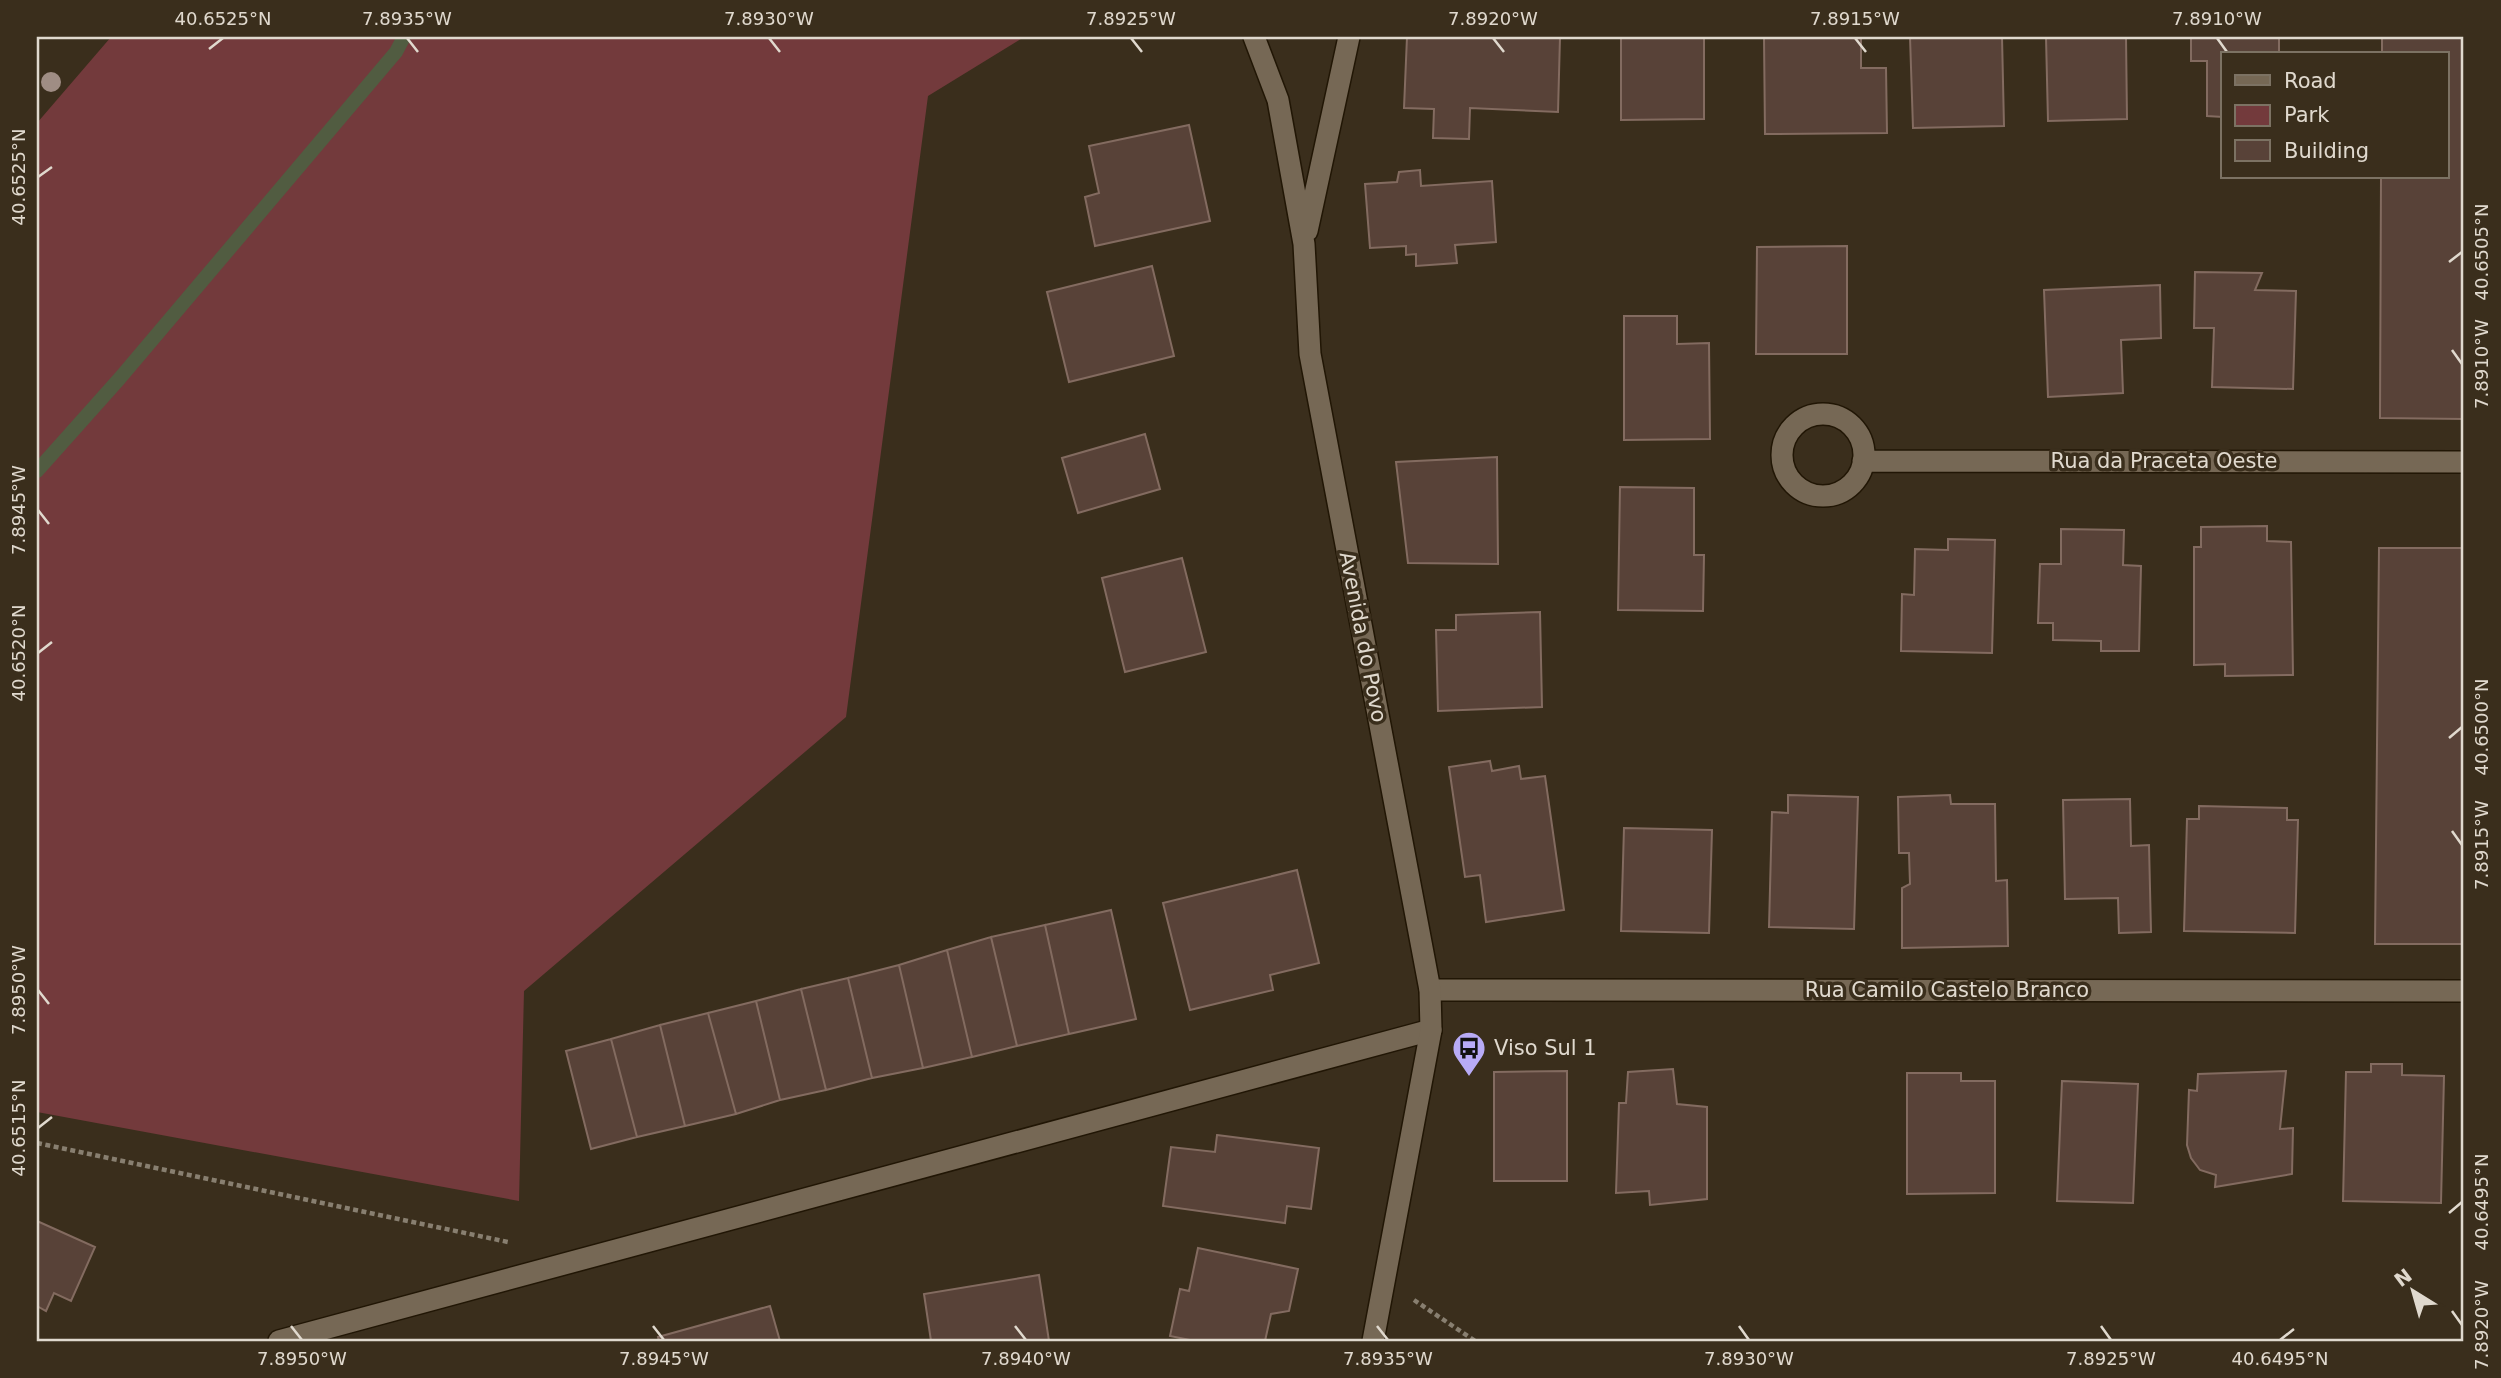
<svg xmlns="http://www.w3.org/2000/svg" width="2501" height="1378" font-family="'DejaVu Sans',sans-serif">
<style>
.green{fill:#733a3c}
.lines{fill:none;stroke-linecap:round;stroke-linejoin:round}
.stream{stroke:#515c41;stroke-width:14}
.building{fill:#584238;stroke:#836b60;stroke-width:2}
.street-casing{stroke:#211605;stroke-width:24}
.secondary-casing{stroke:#211605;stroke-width:24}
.path{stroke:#887f70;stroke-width:4.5;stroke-dasharray:5 3.5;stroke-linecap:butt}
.street{stroke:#766855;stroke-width:21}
.secondary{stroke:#766855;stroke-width:21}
.tree{fill:#9f8d84}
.ticks{fill:none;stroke:#e0d9ce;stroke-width:2.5}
.labels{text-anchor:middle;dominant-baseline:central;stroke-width:7;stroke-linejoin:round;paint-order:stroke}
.street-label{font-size:21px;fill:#e0d9ce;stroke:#3a2e1c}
.poi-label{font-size:21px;fill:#e0d9ce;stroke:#3a2e1c;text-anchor:start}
.neatline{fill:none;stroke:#e0d9ce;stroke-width:2.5}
.ticks-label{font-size:18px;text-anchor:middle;fill:#e0d9ce}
</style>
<rect width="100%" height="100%" fill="#3a2e1c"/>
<path class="green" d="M 111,37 L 1024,37 L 928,96 L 846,717 L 524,991 L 519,1201 L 37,1112 L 37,123 Z"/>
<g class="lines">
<path class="stream" d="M 37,471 L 120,378 L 396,52 L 404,37"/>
</g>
<path class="building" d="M 1407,37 L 1560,37 L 1558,112 L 1470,108 L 1469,139 L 1433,138 L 1434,109 L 1404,108 Z
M 1621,37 L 1704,37 L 1704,119 L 1621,120 Z
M 1764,37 L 1861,37 L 1861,68 L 1886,68 L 1887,133 L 1765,134 Z
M 1910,37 L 2002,37 L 2004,126 L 1913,128 Z
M 2046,37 L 2126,37 L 2127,119 L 2048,121 Z
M 2191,37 L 2279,37 L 2279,54 L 2223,54 L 2223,117 L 2207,116 L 2207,61 L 2191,61 Z
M 2382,37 L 2464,37 L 2464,419 L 2380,418 L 2381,177 L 2447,177 L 2447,54 L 2382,54 Z
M 1189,125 L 1210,221 L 1095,246 L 1085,197 L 1099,193 L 1089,146 Z
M 1420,170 L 1421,186 L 1492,181 L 1496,242 L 1455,245 L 1457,263 L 1416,266 L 1416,254 L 1406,255 L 1406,246 L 1370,248 L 1365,184 L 1397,182 L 1399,172 Z
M 1847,246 L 1847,354 L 1756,354 L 1757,247 Z
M 1152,266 L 1174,356 L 1069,382 L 1047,292 Z
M 2195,272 L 2262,273 L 2255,290 L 2296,291 L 2293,389 L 2212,387 L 2214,328 L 2194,328 Z
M 2160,285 L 2161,338 L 2121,340 L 2123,393 L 2048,397 L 2044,290 Z
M 1624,316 L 1677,316 L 1677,344 L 1709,343 L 1710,439 L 1624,440 Z
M 1145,434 L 1160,489 L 1078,513 L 1062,458 Z
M 1497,457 L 1498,564 L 1408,563 L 1396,462 Z
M 1620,487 L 1694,488 L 1694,555 L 1704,555 L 1703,611 L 1618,610 Z
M 2267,526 L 2267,541 L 2291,542 L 2293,675 L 2225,676 L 2225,664 L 2194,665 L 2194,547 L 2201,547 L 2201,527 Z
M 2061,529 L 2124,530 L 2123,565 L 2141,566 L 2139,651 L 2101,651 L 2101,641 L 2053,640 L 2053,623 L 2038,623 L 2040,564 L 2061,564 Z
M 1948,539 L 1995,540 L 1992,653 L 1901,651 L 1902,594 L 1914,595 L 1915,549 L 1948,550 Z
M 2379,548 L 2464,548 L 2464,944 L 2375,944 Z
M 1182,558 L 1206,652 L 1125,672 L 1102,578 Z
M 1540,612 L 1542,707 L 1438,711 L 1436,630 L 1456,630 L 1456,615 Z
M 1490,761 L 1492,771 L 1519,766 L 1521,779 L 1545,776 L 1564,910 L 1486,922 L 1480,875 L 1465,877 L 1449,767 Z
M 1788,795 L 1858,797 L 1854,929 L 1769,927 L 1772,812 L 1788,813 Z
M 1950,795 L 1951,804 L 1995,804 L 1996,881 L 2007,880 L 2008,946 L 1902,948 L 1902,888 L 1910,884 L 1909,853 L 1899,853 L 1898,797 Z
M 2130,799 L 2131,846 L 2149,845 L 2151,932 L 2119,933 L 2118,898 L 2065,899 L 2063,800 Z
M 2199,806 L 2287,808 L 2287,820 L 2298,820 L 2295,933 L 2184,931 L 2187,819 L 2199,819 Z
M 1624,828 L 1712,830 L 1709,933 L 1621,931 Z
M 1297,870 L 1319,963 L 1270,975 L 1273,990 L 1190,1010 L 1163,903 Z
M 1111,910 L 1136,1019 L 1069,1034 L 1045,925 Z
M 1045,925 L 1069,1034 L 1017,1046 L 991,937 Z
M 991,937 L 1017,1046 L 972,1057 L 947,950 Z
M 947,950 L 972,1057 L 923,1068 L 899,965 Z
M 899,965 L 923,1068 L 872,1078 L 848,978 Z
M 848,978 L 872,1078 L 826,1090 L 801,989 Z
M 801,989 L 826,1090 L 780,1100 L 756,1001 Z
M 756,1001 L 780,1100 L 736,1114 L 708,1013 Z
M 708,1013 L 736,1114 L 685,1126 L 660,1025 Z
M 660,1025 L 685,1126 L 637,1137 L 611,1039 Z
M 611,1039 L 637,1137 L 591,1149 L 566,1051 Z
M 2371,1064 L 2402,1064 L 2402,1075 L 2444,1076 L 2441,1203 L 2343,1201 L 2346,1072 L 2371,1072 Z
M 1673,1069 L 1677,1104 L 1707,1107 L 1707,1199 L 1650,1205 L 1649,1191 L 1616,1193 L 1619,1103 L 1626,1103 L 1628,1072 Z
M 1567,1071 L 1567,1181 L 1494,1181 L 1494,1072 Z
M 2286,1071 L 2280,1129 L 2293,1128 L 2292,1174 L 2215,1187 L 2216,1175 L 2200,1170 L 2191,1158 L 2187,1145 L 2189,1090 L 2197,1091 L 2198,1074 Z
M 1907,1073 L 1961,1073 L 1961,1081 L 1995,1081 L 1995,1193 L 1907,1194 Z
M 2062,1081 L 2138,1084 L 2133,1203 L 2057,1201 Z
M 1217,1135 L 1319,1148 L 1311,1209 L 1287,1206 L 1285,1223 L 1163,1206 L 1171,1147 L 1215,1152 Z
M 37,1221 L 95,1247 L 71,1301 L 54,1293 L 46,1311 L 37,1306 Z
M 1198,1248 L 1298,1269 L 1289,1311 L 1271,1314 L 1265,1341 L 1195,1341 L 1170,1336 L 1180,1289 L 1189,1291 Z
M 1039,1275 L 1049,1341 L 931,1341 L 924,1294 Z
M 770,1306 L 780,1341 L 659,1341 L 658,1337 Z"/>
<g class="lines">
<defs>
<path id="street" d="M1782 455a41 41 0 1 1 82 0a41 41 0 1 1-82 0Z
M 1863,461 L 2464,462
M 1430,990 L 2464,991
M 279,1341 L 1431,1030"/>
<path id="secondary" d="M 1254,37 L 1278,100 L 1304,244 L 1310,354 L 1430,990 L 1431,1030 L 1373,1341
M 1307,231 L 1349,37"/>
</defs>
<use href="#street" class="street-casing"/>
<use href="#secondary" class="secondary-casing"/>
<path class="path" d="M 37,1143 L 508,1242
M 1414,1300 L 1475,1341"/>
<use href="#street" class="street"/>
<use href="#secondary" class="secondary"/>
</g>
<circle class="tree" cx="51" cy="82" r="10"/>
<path class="ticks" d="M 407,38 L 418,52M 769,38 L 780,52M 1131,38 L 1142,52M 1493,38 L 1504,52M 1855,38 L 1866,52M 2217,38 L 2227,52M 209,49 L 223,38M 38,177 L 52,167M 2449,262 L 2462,252M 2452,350 L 2462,364M 38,510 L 49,524M 38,653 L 52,642M 2449,738 L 2462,727M 2452,831 L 2462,845M 38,990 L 49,1004M 38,1128 L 52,1117M 2449,1213 L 2462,1202M 2452,1311 L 2462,1325M 291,1326 L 302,1340M 653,1326 L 664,1340M 1015,1326 L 1026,1340M 1377,1326 L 1388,1340M 1739,1326 L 1749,1340M 2101,1326 L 2111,1340M 2280,1340 L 2294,1329"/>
<defs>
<symbol id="bus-pin" viewBox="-11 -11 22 30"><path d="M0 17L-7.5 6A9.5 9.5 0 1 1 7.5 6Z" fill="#b8abf7" stroke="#3a2e1c"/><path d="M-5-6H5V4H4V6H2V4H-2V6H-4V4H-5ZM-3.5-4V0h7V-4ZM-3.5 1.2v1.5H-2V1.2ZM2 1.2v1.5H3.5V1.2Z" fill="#111"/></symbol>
</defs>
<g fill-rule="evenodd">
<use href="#bus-pin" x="1450" y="1029" width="38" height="52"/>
</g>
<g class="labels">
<g class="street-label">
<text x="2164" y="461">Rua da Praceta Oeste</text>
<text transform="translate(1363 637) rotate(79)">Avenida do Povo</text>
<text x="1947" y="990">Rua Camilo Castelo Branco</text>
</g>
<g class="poi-label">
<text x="1494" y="1048">Viso Sul 1</text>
</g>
</g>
<rect width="2501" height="1378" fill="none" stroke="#3a2e1c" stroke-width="77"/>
<rect x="2221" y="52" width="228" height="126" fill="#3a2e1c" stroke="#7c7263" stroke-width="2"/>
<rect x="2235" y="75" width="35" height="10" fill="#766855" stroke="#7c7263" stroke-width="2"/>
<text x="2284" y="88" font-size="21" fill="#e0d9ce">Road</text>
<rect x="2235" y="105" width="35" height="21" fill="#733a3c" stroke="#7c7263" stroke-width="2"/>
<text x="2284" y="122" font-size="21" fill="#e0d9ce">Park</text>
<rect x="2235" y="140" width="35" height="21" fill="#584238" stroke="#7c7263" stroke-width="2"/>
<text x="2284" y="158" font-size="21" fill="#e0d9ce">Building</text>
<g transform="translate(2413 1291) rotate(323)" stroke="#3a2e1c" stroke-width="5" paint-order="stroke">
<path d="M0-5L12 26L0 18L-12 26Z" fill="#e0d9ce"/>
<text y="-10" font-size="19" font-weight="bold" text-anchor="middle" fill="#e0d9ce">N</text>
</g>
<rect x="38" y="38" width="2424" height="1302" class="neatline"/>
<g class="ticks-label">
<text x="223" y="25">40.6525°N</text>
<text x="407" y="25">7.8935°W</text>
<text x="769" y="25">7.8930°W</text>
<text x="1131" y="25">7.8925°W</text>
<text x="1493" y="25">7.8920°W</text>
<text x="1855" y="25">7.8915°W</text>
<text x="2217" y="25">7.8910°W</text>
<text transform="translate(19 177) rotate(-90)" y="6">40.6525°N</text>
<text transform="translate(2482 252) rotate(-90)" y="6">40.6505°N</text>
<text transform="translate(2482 364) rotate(-90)" y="6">7.8910°W</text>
<text transform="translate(19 510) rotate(-90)" y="6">7.8945°W</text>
<text transform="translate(19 653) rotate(-90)" y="6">40.6520°N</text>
<text transform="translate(2482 727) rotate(-90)" y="6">40.6500°N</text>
<text transform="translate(2482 845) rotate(-90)" y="6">7.8915°W</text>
<text transform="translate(19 990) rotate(-90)" y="6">7.8950°W</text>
<text transform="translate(19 1128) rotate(-90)" y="6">40.6515°N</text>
<text transform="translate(2482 1202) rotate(-90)" y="6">40.6495°N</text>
<text transform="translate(2482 1325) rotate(-90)" y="6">7.8920°W</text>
<text x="302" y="1365">7.8950°W</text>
<text x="664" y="1365">7.8945°W</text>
<text x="1026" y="1365">7.8940°W</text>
<text x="1388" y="1365">7.8935°W</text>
<text x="1749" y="1365">7.8930°W</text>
<text x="2111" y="1365">7.8925°W</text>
<text x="2280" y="1365">40.6495°N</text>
</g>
</svg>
